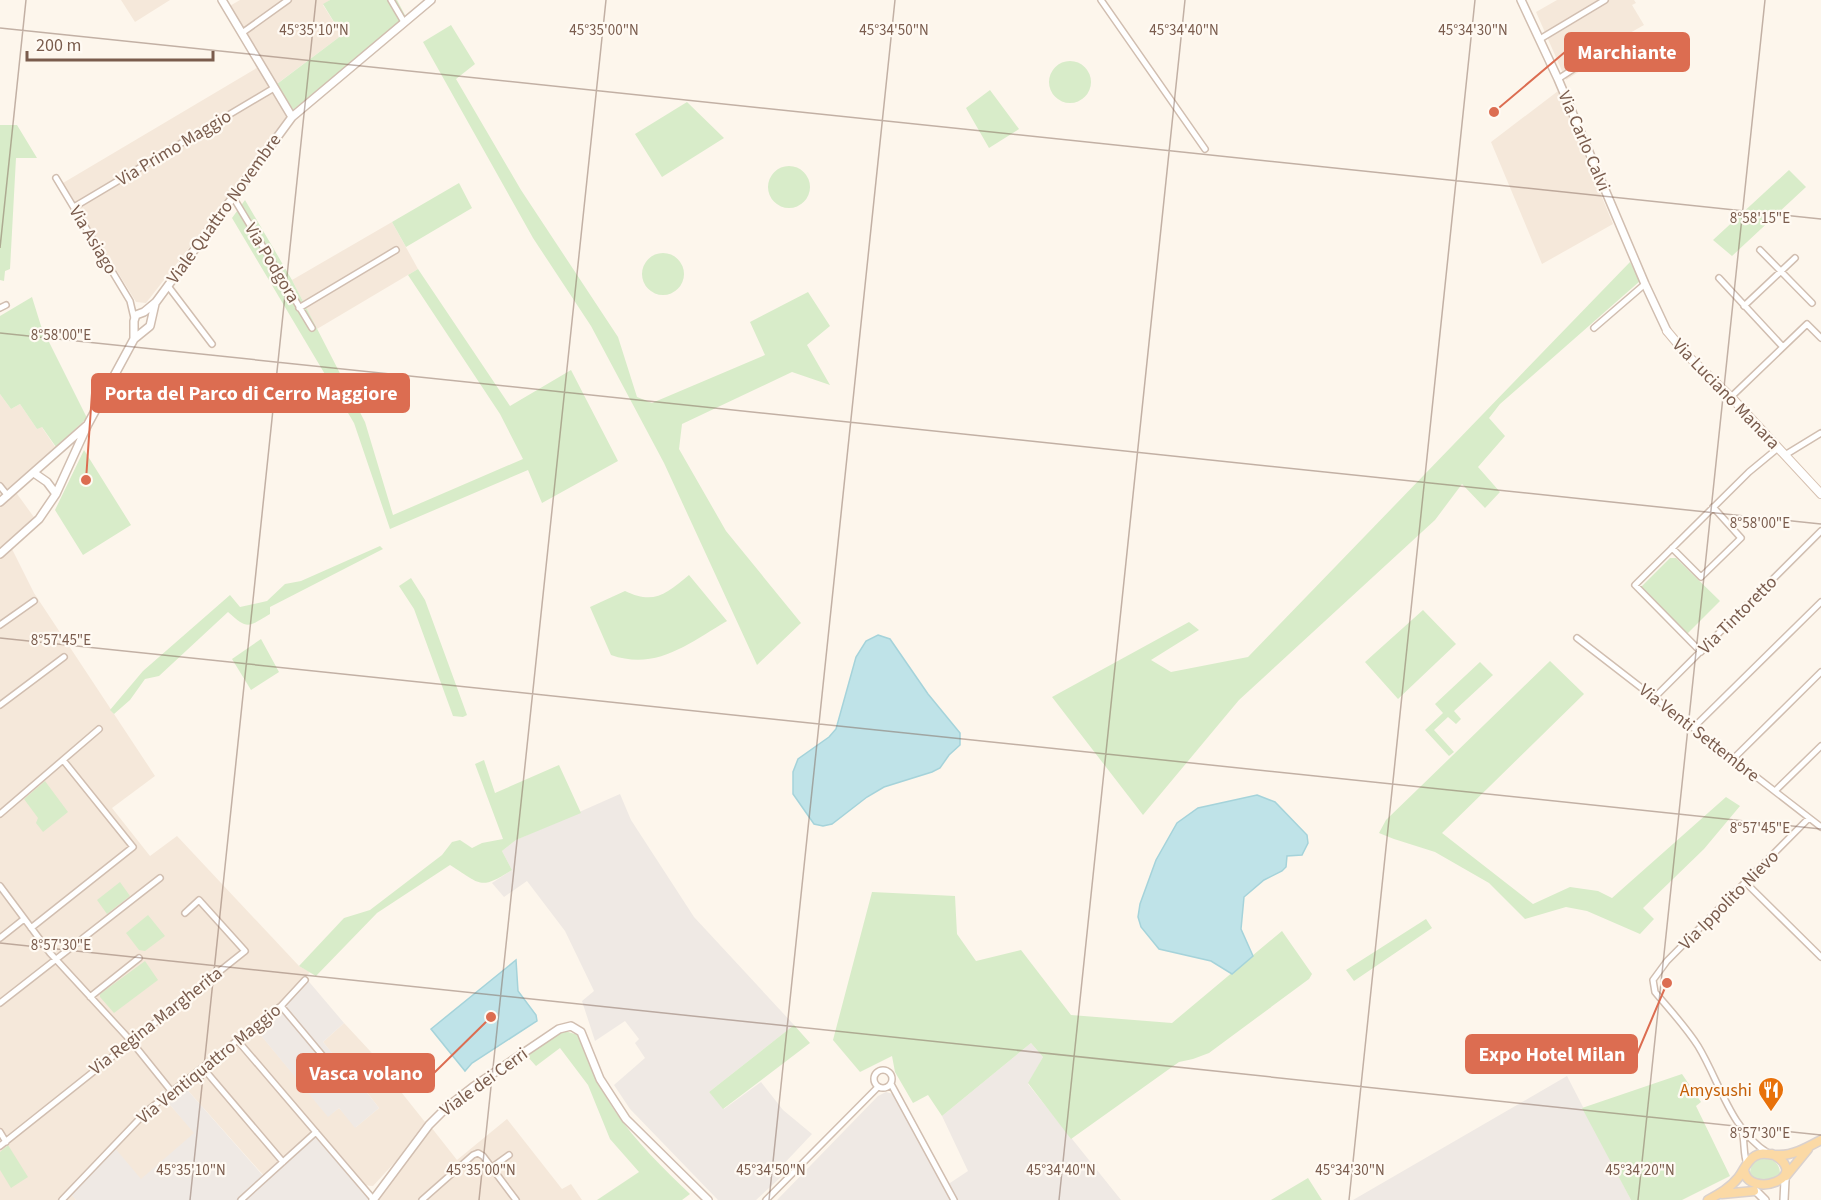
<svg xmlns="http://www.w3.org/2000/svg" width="1821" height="1200" font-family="'Source Sans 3',sans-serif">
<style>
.residential{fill:#f5e8da}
.industrial{fill:#efe9e4}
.green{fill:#d8ecc9}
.water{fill:#bfe3e8;stroke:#a5d3da;stroke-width:1.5}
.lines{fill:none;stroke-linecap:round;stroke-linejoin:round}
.minor-casing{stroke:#d1beb0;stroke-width:8}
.tertiary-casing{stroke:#d1beb0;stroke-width:10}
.secondary-casing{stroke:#d6c0b0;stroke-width:10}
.primary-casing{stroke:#dad1cd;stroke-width:11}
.minor{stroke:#fff;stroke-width:5}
.tertiary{stroke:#fff;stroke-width:7}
.secondary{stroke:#fff;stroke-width:8}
.primary{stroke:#fbd9a5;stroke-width:8}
.ticks{fill:none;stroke:#7a5c4d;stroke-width:1.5;stroke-opacity:0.45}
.labels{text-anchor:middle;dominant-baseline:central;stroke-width:4.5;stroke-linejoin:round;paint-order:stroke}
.street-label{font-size:18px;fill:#7a5c4d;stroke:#fffaf3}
.food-label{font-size:18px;fill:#c56008;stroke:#fffaf3;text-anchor:end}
.ticks-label{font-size:15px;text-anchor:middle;fill:#7a5c4d;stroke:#fffaf3;stroke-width:4.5;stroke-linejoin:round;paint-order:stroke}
.leader{fill:none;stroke:#dc6d51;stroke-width:2}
.callout-dot{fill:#dc6d51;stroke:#fffaf3;stroke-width:2}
.callout{fill:#dc6d51;stroke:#dc6d51;stroke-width:2}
.callout-label{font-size:20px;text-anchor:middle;font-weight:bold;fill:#fff}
</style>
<rect width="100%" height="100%" fill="#fdf6ec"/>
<path class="residential" d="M 121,0 L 170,0 L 135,22 Z
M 240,0 L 330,0 L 323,5 L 342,35 L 274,86 L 228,7 Z
M 1557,0 L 1634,0 L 1636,3 L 1632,5 L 1644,25 L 1621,38 L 1624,43 L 1566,80 L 1536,12 Z
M 260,66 L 291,117 L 146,303 L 136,302 L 63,183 Z
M 1558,91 L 1613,224 L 1542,264 L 1491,142 Z
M 392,222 L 418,269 L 317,329 L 292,280 Z
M 0,394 L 11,409 L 20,404 L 37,429 L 41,426 L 58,451 L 0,501 Z
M 15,491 L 36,520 L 0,553 L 0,503 Z
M 11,547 L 34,593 L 155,776 L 112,808 L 150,856 L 177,836 L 299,966 L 310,972 L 280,1005 L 164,1098 L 195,1133 L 141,1180 L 69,1191 L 76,1200 L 0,1200 L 0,556 Z
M 344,1023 L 371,1052 L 347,1072 L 323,1042 Z
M 255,1028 L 328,1116 L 339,1108 L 356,1127 L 379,1108 L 362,1086 L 382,1068 L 425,1122 L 396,1161 L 373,1186 L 265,1177 L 183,1085 Z
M 507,1119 L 562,1189 L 571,1184 L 582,1200 L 375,1200 L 431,1127 L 457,1160 Z"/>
<path class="industrial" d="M 620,794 L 631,820 L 694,917 L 794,1025 L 709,1092 L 724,1109 L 761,1082 L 783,1110 L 812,1134 L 778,1170 L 781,1177 L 756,1200 L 718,1200 L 630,1109 L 614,1085 L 645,1058 L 635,1043 L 639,1039 L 625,1021 L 595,1041 L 582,1001 L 594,991 L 565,931 L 527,881 L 504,897 L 492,883 L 512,870 L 502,851 L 516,840 Z
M 305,977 L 344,1023 L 323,1042 L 347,1071 L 371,1052 L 382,1068 L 362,1086 L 379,1108 L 355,1128 L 339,1108 L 328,1117 L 254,1027 L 280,1005 Z
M 1031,1043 L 1043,1057 L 1028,1084 L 1121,1200 L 777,1200 L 878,1096 L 886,1092 L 893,1094 L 944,1187 L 968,1171 L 942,1116 Z
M 1567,1076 L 1631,1200 L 1353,1200 Z
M 183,1085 L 266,1179 L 316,1133 L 372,1200 L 76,1200 L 70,1193 L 114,1147 L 141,1179 L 194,1133 L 165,1099 Z"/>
<path class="green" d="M 330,0 L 397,0 L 406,17 L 293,110 L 277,84 L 342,35 L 323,4 Z
M 451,25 L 475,64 L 456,79 L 521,190 L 618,337 L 637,397 L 652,403 L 765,355 L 750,322 L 808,292 L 830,326 L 807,345 L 830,385 L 792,372 L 682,424 L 679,449 L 726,531 L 801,623 L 757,665 L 664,463 L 591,326 L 533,238 L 423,42 Z
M1049 82a21 21 0 1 1 42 0a21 21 0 1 1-42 0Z
M 990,90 L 1019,129 L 989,148 L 966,108 Z
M 687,102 L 724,138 L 662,177 L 635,134 Z
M 0,125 L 17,125 L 37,158 L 16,158 L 10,269 L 5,271 L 4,281 L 0,280 Z
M768 187a21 21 0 1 1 42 0a21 21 0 1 1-42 0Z
M 1789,170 L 1806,187 L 1732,256 L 1713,240 Z
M 459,183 L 472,208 L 406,247 L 392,222 Z
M 245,200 L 292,280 L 365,422 L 393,515 L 523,459 L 500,414 L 408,275 L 418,269 L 510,406 L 571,370 L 618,461 L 542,503 L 528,470 L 390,529 L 354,423 L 232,218 Z
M642 274a21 21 0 1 1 42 0a21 21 0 1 1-42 0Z
M 1630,262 L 1640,281 L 1500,404 L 1489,418 L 1505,436 L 1478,467 L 1500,492 L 1485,508 L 1462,484 L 1435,520 L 1239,700 L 1143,815 L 1052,697 L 1189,622 L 1199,630 L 1151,660 L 1171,672 L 1248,657 Z
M 32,297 L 41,326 L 87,418 L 56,447 L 42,427 L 37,429 L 20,404 L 11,409 L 0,394 L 0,316 Z
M 84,450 L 131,525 L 83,555 L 55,510 Z
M 380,546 L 383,549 L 270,607 L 270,614 C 248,627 248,630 228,612 L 159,676 L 145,679 L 130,700 L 114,714 L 110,710 L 143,671 L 230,595 L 240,607 L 267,601 L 285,584 L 301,581 Z
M 1670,558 L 1676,558 L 1720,601 L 1687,634 L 1641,587 Z
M 689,575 L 727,621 C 689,643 657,671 611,655 L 590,607 L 625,591 C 654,605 666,594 689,575 Z
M 411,578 L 425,600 L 467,715 L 463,717 L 453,716 L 414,609 L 399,586 Z
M 1423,610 L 1456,644 L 1398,699 L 1365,662 Z
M 261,639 L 279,672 L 251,690 L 232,659 Z
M 1550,661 L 1584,694 L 1442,833 L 1533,904 L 1570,887 L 1598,891 L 1612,898 L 1726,797 L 1740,806 L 1704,849 L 1643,908 L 1654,919 L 1640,934 L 1587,911 L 1566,907 L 1525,919 L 1489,883 L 1435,852 L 1394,839 L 1379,833 L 1386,820 Z
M 1480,662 L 1493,675 L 1454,711 L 1461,719 L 1456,724 L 1448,717 L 1434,730 L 1454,752 L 1449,756 L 1425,730 L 1443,713 L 1435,704 Z
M 484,760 L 495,793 L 559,765 L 581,813 L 516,840 L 502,851 L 512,870 C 479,891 481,884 450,865 L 377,913 L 316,976 L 299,966 L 344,918 L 370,910 L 442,855 L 452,842 L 460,840 L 472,848 L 482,843 L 503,839 L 475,764 Z
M 45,781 L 68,812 L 43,832 L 36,823 L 38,818 L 24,799 Z
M 120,882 L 130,896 L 107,914 L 97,900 Z
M 872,892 L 955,896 L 957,934 L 976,961 L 1021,950 L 1071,1015 L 1172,1023 L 1282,931 L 1312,974 L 1309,979 L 1209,1053 L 1193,1059 L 1179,1062 L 1071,1139 L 1028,1083 L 1043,1057 L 1031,1043 L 942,1116 L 928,1095 L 913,1103 L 895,1072 L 892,1056 L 860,1072 L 833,1040 Z
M 148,915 L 165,936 L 145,951 L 139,950 L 126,933 Z
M 1426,919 L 1432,928 L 1354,981 L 1346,970 Z
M 145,961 L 158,980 L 114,1013 L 100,997 L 100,994 Z
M 794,1025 L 810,1043 L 723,1109 L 709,1092 Z
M 565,1031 L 578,1035 C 589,1061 599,1087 615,1111 C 636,1142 663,1168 690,1194 L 682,1200 L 597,1200 L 639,1172 L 610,1139 L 588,1085 L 560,1048 L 536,1066 L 527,1056 L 559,1033 Z
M 1682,1074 L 1701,1102 L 1696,1106 L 1730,1176 L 1682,1200 L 1631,1200 L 1582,1108 Z
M 8,1145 L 28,1177 L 11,1188 L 0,1170 L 0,1152 Z
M1750 1173a15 15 0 1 1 30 0a15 15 0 1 1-30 0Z
M 1308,1178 L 1322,1200 L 1271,1200 Z"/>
<path class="water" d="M 878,635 L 890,639 L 928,694 L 960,733 L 960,745 L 949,755 L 940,768 L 932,772 L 884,787 L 867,797 L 832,824 L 823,826 L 814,824 L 793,794 L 793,772 L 798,759 L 829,737 L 836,729 L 856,657 L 866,641 Z
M 1257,795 L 1275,802 L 1307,835 L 1308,843 L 1302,855 L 1287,856 L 1286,867 L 1282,871 L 1264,880 L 1244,897 L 1241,929 L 1253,956 L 1232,974 L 1211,961 L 1159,949 L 1141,927 L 1138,917 L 1140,904 L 1156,860 L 1177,823 L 1198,808 Z
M 516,960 L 518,991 L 536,1015 L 537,1021 L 472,1063 L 465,1071 L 431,1029 Z"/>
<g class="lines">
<defs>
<path id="minor" d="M 391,0 L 404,22
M 1101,0 L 1205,149
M 242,33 L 288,0
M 1540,39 L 1605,0
M 1558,79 L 1621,38
M 56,178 L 130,301 L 134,318
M 233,197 L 312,328
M 74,207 L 274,88
M 1760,250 L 1812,303
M 1719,278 L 1783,347
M 168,286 L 212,344
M 1744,306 L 1795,258
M 0,308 L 6,305
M 299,308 L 396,250
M 1594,328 L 1645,284
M 1731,397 L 1807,324 L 1821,338
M 1785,455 L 1821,433
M 0,486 L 8,496
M 1672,548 L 1701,577 L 1741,538 L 1713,507
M 0,625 L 34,601
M 1577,638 L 1821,827
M 1701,652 L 1635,585 L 1749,472 L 1778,448
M 1654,698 L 1821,531
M 0,705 L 64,657
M 1693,728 L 1821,602
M 1733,759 L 1821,672
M 1775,791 L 1821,746
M 0,814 L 99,729
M 1746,883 L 1821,957
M 0,886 L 50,953 L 131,1041 L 172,1092
M 31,928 L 133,847 L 63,760
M 0,938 L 24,919
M 90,997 L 139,958
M 0,1003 L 160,878
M 281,1006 L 343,1080
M 238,1041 L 374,1200
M 203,1068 L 283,1162
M874 1079a9 9 0 1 1 18 0a9 9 0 1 1-18 0Z
M 891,1084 L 954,1200
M 1742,1131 C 1745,1142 1743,1154 1747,1164
M 0,1132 L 6,1142
M 0,1146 L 245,951 L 199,900 L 185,913
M 1768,1153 C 1730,1129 1720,1082 1698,1046 C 1686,1027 1669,1009 1655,992 L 1653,980 L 1667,961 L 1809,818
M 491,1168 L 509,1155
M 62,1200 L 147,1111 L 281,1006 L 305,980
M 241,1200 L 316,1132
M 422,1200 L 473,1155 L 478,1153 L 483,1156 L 516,1200
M 766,1200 L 878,1087"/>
<path id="tertiary" d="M 222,0 L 292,117
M 1521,0 L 1558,79 L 1645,284 L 1667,331
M 134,339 L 134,321 L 136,315 L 144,312 L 156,302 L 292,117 L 431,0
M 34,473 L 47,482 L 56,494
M 0,502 L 86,426
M 0,554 L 39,519 L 56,494 L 88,424 L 134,339 L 150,326 L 155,304
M 1757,1192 L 1765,1200
M 373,1200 L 429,1125 L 446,1108 L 473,1087 L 559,1029 L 571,1026 L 581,1032 L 600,1079 L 626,1119 L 708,1200
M 1784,1200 L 1785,1180"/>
<path id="secondary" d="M 1667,331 L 1688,356 L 1731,397 L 1821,494"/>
<path id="primary" d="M 1744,1170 C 1748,1200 1815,1177 1772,1154
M 1786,1176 L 1808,1149
M 1722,1194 L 1754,1191
M 1708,1200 C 1719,1194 1730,1188 1738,1178 C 1744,1171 1746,1161 1755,1156 C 1763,1151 1769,1155 1777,1155 C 1793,1156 1808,1147 1821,1140"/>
</defs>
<use href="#minor" class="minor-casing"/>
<use href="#tertiary" class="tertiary-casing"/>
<use href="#secondary" class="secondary-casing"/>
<use href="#primary" class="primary-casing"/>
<use href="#minor" class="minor"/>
<use href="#tertiary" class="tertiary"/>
<use href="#secondary" class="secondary"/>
<use href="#primary" class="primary"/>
</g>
<path class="ticks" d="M 0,28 L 1821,219M 0,248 L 26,0M 0,333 L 1821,524M 0,638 L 1821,829M 0,943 L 1821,1135M 190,1200 L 316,0M 479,1200 L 606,0M 769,1200 L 895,0M 1059,1200 L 1185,0M 1349,1200 L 1475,0M 1638,1200 L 1765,0"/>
<defs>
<symbol id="restaurant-pin" viewBox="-11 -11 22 30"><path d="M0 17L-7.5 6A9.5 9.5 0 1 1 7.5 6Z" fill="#e8710a" stroke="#fffaf3"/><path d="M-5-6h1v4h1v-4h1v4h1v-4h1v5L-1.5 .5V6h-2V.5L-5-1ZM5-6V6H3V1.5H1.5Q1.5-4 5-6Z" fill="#fff"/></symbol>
</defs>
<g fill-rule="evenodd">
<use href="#restaurant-pin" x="1756" y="1075" width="30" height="40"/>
</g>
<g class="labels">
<g class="street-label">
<text transform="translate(1584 141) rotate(67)">Via Carlo Calvi</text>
<text transform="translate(174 148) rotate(-31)">Via Primo Maggio</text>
<text transform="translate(224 209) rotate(-54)">Viale Quattro Novembre</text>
<text transform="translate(93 240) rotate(59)">Via Asiago</text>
<text transform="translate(272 263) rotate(59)">Via Podgora</text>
<text transform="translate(1726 394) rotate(46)">Via Luciano Manara</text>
<text transform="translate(1738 615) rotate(-45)">Via Tintoretto</text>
<text transform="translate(1699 733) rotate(38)">Via Venti Settembre</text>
<text transform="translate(1729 900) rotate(-45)">Via Ippolito Nievo</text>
<text transform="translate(156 1021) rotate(-38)">Via Regina Margherita</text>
<text transform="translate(209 1064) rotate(-39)">Via Ventiquattro Maggio</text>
<text transform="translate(484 1082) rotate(-36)">Viale dei Cerri</text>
</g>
<g class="food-label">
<text x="1752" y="1090">Amysushi</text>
</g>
</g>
<g class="ticks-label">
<text x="314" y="35">45°35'10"N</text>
<text x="604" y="35">45°35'00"N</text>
<text x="894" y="35">45°34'50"N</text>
<text x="1184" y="35">45°34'40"N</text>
<text x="1473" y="35">45°34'30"N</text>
<text x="1760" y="223">8°58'15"E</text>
<text x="61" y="340">8°58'00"E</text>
<text x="1760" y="528">8°58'00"E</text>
<text x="61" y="645">8°57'45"E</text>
<text x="1760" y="833">8°57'45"E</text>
<text x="61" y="950">8°57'30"E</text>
<text x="1760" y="1138">8°57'30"E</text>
<text x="191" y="1175">45°35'10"N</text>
<text x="481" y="1175">45°35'00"N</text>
<text x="771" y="1175">45°34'50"N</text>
<text x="1061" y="1175">45°34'40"N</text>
<text x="1350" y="1175">45°34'30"N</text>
<text x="1640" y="1175">45°34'20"N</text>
</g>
<path class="leader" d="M1494 112L1565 52M86 480L92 393M1667 983L1637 1054M491 1017L434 1073"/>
<g class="callout-dot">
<circle cx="1494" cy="112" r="6"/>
<circle cx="86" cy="480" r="6"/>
<circle cx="1667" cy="983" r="6"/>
<circle cx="491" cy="1017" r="6"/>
</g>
<g class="callout">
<rect x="1565" y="33" width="124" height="38" rx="6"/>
<rect x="92" y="374" width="317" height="38" rx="6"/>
<rect x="1466" y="1035" width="171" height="38" rx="6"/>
<rect x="297" y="1054" width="137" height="38" rx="6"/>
</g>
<g class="callout-label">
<text x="1627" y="59">Marchiante</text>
<text x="251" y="400">Porta del Parco di Cerro Maggiore</text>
<text x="1552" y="1061">Expo Hotel Milan</text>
<text x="366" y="1080">Vasca volano</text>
</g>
<path d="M27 51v9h186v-9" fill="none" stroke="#7a5c4d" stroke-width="3"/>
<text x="36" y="51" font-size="18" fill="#7a5c4d" stroke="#fffaf3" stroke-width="4.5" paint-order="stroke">200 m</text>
</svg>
